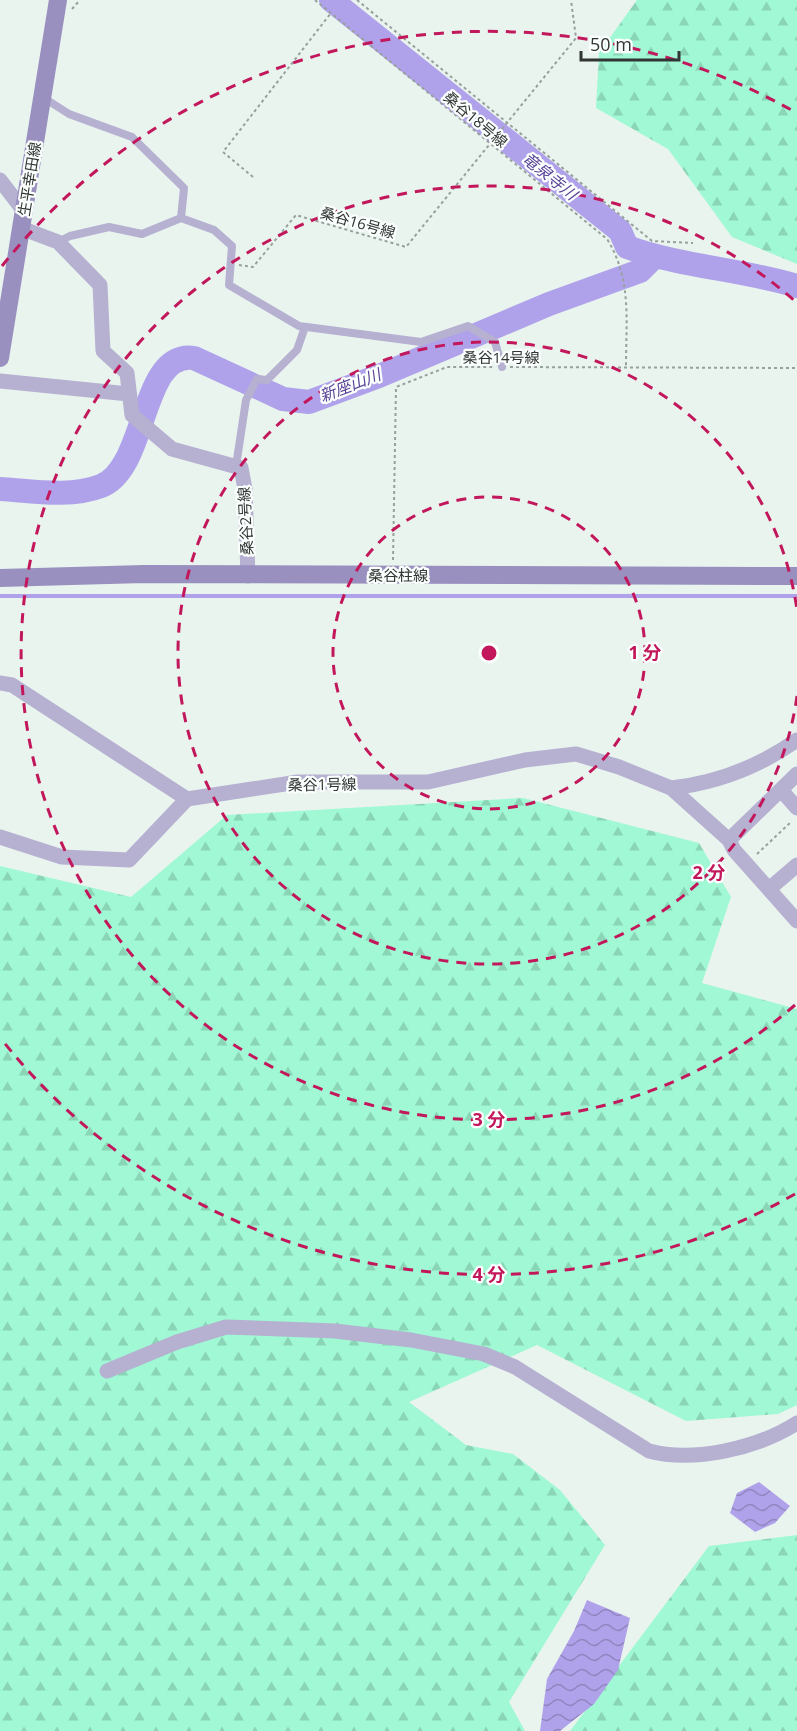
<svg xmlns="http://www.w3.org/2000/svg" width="797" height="1731" font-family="'Open Sans','Noto Sans JP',sans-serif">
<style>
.forest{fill:url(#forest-firs)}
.water{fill:url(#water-waves)}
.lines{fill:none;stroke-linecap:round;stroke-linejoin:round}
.stream{stroke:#b0a2ea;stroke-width:4}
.river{stroke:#b0a2ea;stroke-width:24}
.path{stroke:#98a09c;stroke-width:2;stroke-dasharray:3 3;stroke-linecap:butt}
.service{stroke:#b6b0d1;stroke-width:8}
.minor{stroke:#b6b0d1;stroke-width:15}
.secondary{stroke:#9990c0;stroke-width:18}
.ring{fill:none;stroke:#c2185b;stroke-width:3;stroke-dasharray:10 8}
.labels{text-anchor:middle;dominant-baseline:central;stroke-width:4.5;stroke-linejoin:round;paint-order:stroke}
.street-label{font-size:15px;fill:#313533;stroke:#fbfffd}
.water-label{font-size:16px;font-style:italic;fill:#5a4297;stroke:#fbfffd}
.centre{fill:#c2185b;stroke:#fbfffd;stroke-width:3}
.ring-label{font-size:18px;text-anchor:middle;font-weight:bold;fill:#c2185b;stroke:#fbfffd;stroke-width:4.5;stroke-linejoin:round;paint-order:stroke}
</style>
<defs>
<pattern id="forest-firs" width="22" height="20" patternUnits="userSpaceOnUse" patternTransform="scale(1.5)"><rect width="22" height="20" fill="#a0f8d4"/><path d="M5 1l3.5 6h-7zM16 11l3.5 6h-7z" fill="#8ad5b6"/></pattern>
<pattern id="water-waves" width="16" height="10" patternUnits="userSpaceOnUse" patternTransform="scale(1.5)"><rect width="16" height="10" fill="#b0a2ea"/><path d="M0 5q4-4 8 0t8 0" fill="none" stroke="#9085be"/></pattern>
</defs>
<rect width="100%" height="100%" fill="#e9f4ef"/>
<path class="forest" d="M 637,0 L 797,0 L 797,264 L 732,237 L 668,149 L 596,108 L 599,53 Z
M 523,798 L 699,843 L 731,897 L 702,983 L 797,1009 L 797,1405 L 778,1414 L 686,1421 L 537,1345 L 409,1402 L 466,1445 L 513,1454 L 560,1490 L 605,1545 L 509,1702 L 525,1731 L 0,1731 L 0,866 L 131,897 L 227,815 Z
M 797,1535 L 797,1731 L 570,1731 L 709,1546 Z"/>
<path class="water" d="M 759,1482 L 790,1506 L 775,1523 L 755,1532 L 730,1513 L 737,1493 Z
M 587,1600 L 630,1618 L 618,1670 L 594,1704 L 560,1731 L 540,1731 L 547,1679 L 574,1631 Z"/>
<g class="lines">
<path class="stream" d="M 0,596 L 797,596"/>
<path class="river" d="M 331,0 L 620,231 L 627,247 C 682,267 741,269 797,286
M 0,489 C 32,491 70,498 101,486 C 148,468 140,350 194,358 L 283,399 L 309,402 L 379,376 L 549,304 L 640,271 L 654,257"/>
<path class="path" d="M 315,0 L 607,239 C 632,279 626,321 626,366
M 357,0 L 652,241 L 693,243
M 72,9 L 80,0
M 253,177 L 223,152 L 331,13
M 239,265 L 253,267 L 296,215 L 406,247 L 576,38 L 571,0
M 510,367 L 797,368
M 393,560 L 396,387 L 447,367 L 493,367
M 757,854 L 792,821"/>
<path class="service" d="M 44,98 L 69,114 L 132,137 L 184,188 L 181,218
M 58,242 L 70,236 L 109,227 L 142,234 L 181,218 L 214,230 L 232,246 L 229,285 L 299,326 L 421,342 L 468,326 L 495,342 L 502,367
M 236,466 L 246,400 L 257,379 L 267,380 L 297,350 L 305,327"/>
<path class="minor" d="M 0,180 L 23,210
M 21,228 L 58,242 L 100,285 L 103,351 L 127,373 L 132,415 L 172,449 L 241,468 L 245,489 L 248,576
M 0,381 L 129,394
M 0,683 L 12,685 L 187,799 L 298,782 L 428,782 L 525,760 L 576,754 L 619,767 L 671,788 L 729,840 L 734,850 L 797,921
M 671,788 C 716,783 760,766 797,740
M 781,790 L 797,808
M 0,837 L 62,857 L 129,860 L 187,799
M 729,840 L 797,774
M 769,889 L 797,865
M 107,1371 L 177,1342 L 226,1327 L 335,1331 L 411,1340 L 484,1354 L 515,1367 L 649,1451 C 694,1463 758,1448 797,1423"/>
<path class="secondary" d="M 0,358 L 58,0
M 0,578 L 144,574 L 797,576"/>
</g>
<g class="ring">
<circle cx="489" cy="653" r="156"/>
<path d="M797 696A311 311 0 1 1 797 610"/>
<path d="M795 1005A467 467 0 1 1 795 301"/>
<path d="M795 1194A622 622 0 0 1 2 1040M2 266A622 622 0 0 1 795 112"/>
</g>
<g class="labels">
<g class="street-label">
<text transform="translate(476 119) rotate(40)">桑谷18号線</text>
<text transform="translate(29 179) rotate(-81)">生平幸田線</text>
<text transform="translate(358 222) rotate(16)">桑谷16号線</text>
<text x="501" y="357">桑谷14号線</text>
<text transform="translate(245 521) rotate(-93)">桑谷2号線</text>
<text x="398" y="575">桑谷柱線</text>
<text transform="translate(322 784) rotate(-1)">桑谷1号線</text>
</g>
<g class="water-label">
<text transform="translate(550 176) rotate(39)">竜泉寺川</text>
<text transform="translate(350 385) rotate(-21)">新座山川</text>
</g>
</g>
<circle cx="489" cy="653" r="9" class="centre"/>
<g class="ring-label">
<text x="645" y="659">1 分</text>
<text x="709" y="879">2 分</text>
<text x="489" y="1126">3 分</text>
<text x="489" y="1281">4 分</text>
</g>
<path d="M581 51v9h98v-9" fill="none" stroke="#313533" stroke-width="3"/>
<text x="590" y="51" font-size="18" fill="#313533" stroke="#fbfffd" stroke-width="4.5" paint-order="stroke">50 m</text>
</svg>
